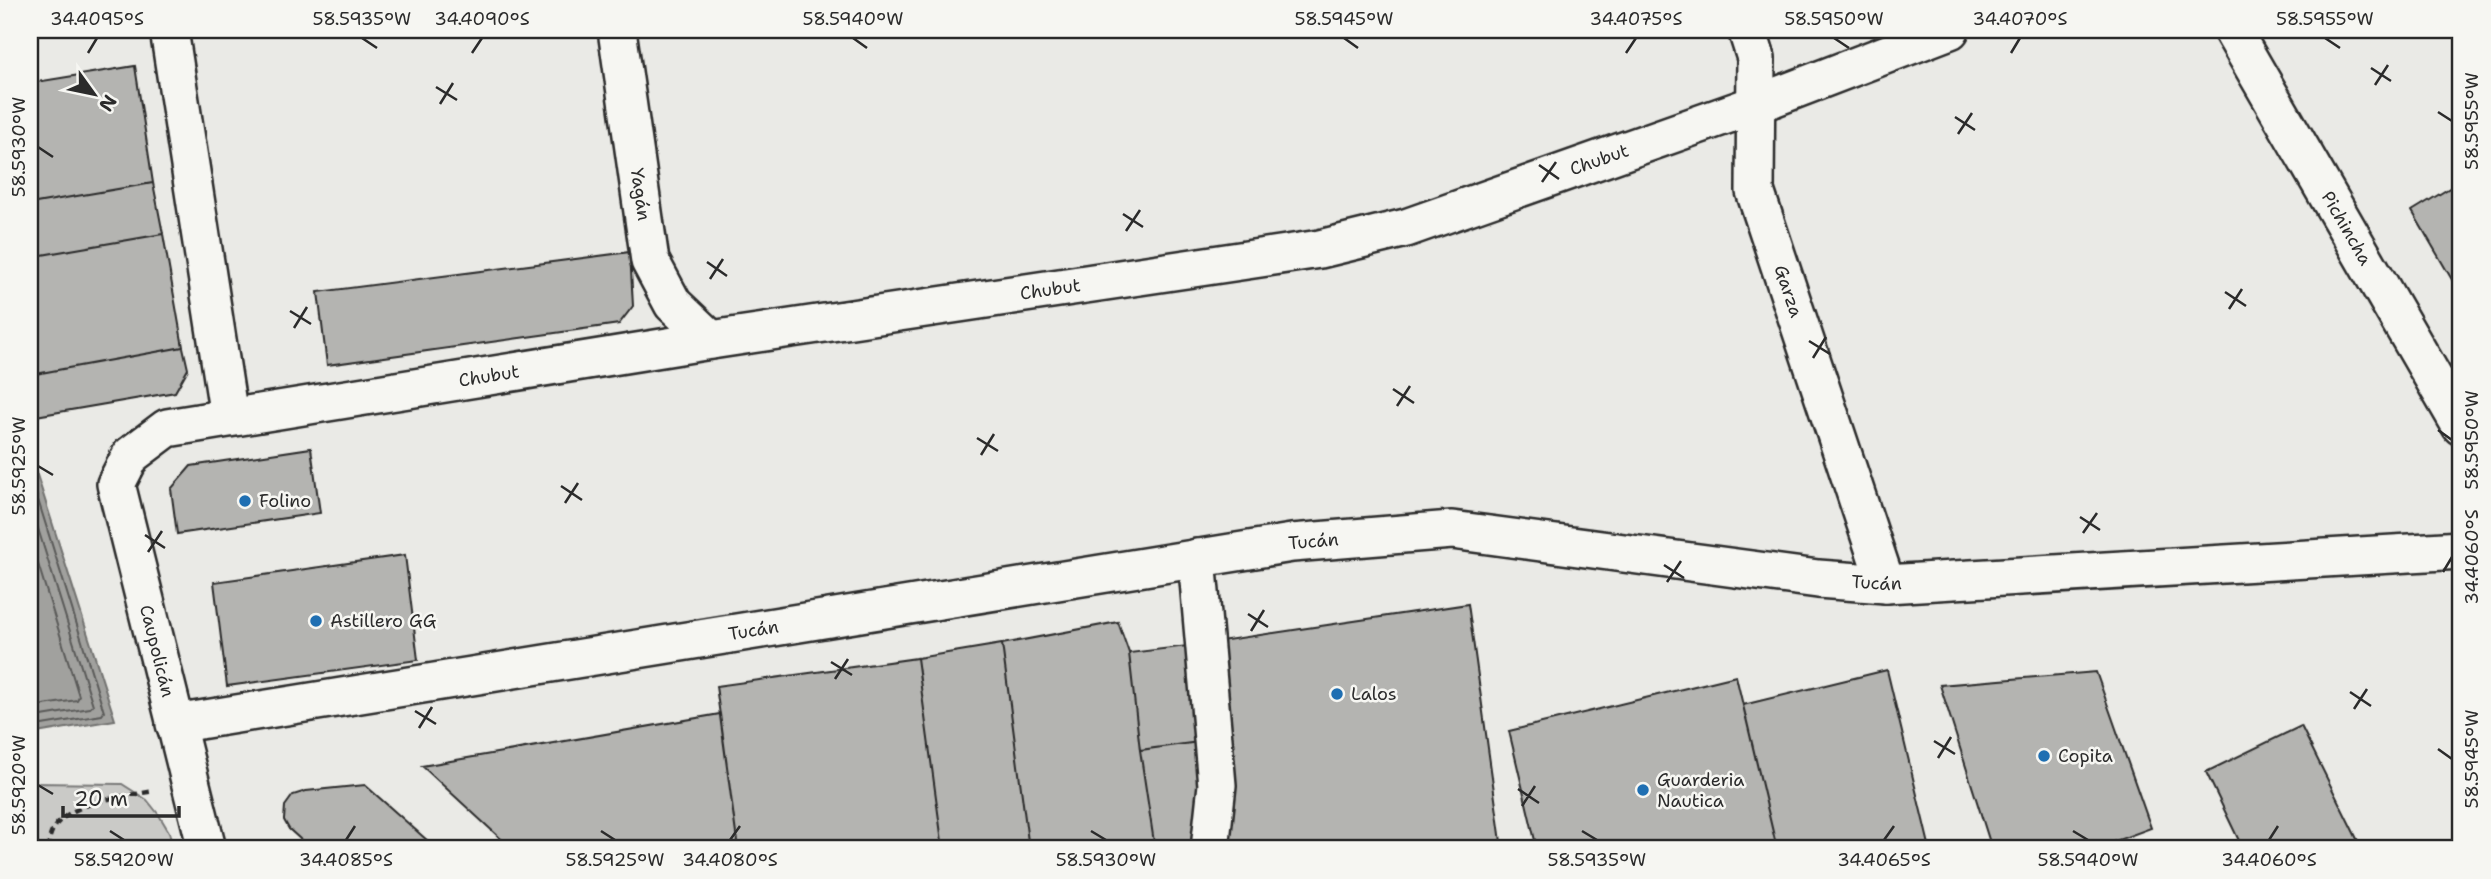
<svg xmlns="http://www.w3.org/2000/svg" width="2491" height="879" font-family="'Shantell Sans',sans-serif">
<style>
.green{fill:#cacac7;stroke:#7a7a79;stroke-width:2}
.water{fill:#a1a19e;stroke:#727270;stroke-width:2}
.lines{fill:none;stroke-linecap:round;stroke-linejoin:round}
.shore{stroke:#5a5a59;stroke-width:2}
.building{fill:#b4b4b1;stroke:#2b2b2b;stroke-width:2}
.minor-casing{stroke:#2b2b2b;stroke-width:42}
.path{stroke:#2b2b2b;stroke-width:4.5;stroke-dasharray:7 5;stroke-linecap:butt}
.minor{stroke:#f6f6f2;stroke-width:37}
.ticks{fill:none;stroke:#2b2b2b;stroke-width:2.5}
.poi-dot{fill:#1f6fb2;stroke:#f6f6f2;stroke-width:2.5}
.labels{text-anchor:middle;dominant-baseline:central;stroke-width:5;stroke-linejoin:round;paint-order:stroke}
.street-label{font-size:18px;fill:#2b2b2b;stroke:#f6f6f2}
.poi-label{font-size:18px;fill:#2b2b2b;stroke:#f6f6f2;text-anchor:start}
.neatline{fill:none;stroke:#2b2b2b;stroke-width:2.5}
.ticks-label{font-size:18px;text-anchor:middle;fill:#2b2b2b}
</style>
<rect width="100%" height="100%" fill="#eaeae6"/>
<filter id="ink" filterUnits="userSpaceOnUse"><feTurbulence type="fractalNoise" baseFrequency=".0143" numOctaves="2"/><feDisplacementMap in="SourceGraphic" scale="14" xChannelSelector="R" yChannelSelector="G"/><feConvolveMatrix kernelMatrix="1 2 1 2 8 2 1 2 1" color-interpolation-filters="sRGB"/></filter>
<g filter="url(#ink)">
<path class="green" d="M 30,783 L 122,784 L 147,800 L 159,815 L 169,832 L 173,849 L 39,849 L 30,814 Z"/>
<path class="water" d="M 30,453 L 115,720 L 30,734 Z"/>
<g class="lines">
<path class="shore" d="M 30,474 L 104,712 L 102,715 L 30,727
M 30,503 L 93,705 L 90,708 L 30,718
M 30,538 L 79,696 L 77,700 L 30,707"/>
</g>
<path class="building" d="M 135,66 L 153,183 L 30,204 L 30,83 Z
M 2461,181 L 2461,295 L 2412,211 Z
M 153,183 L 163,234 L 30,257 L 30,204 Z
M 163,234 L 183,347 L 30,375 L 30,257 Z
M 630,252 L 633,306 L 619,324 L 327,365 L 318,292 Z
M 183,347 L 188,369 L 175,392 L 30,417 L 30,375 Z
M 311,448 L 320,513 L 177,534 L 171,489 L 191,466 Z
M 405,555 L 418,660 L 227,686 L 214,582 Z
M 1468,604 L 1502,849 L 1213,849 L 1187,646 Z
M 1118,622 L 1129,653 L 1140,750 L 1155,849 L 1029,849 L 1002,644 Z
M 1002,644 L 1029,849 L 943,849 L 917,658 Z
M 1187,646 L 1199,742 L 1140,750 L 1129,653 Z
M 917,658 L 943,849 L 738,849 L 716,686 Z
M 1887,670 L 1930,849 L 1777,849 L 1743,705 Z
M 2096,672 L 2151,828 L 2094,849 L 1992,849 L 1940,685 Z
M 1736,676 L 1777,849 L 1537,849 L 1509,731 Z
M 720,714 L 738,849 L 512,849 L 422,766 Z
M 2301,726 L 2362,849 L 2243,849 L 2206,772 Z
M 1199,742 L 1213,849 L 1155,849 L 1140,750 Z
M 365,785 L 437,849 L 311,849 L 289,829 L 284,820 L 285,806 L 293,795 L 306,791 Z"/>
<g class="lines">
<defs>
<g id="minor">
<path d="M 169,30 L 229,417"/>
<path id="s1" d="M 617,30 L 650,261 L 673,304 L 711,340"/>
<path id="s2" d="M 1747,30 L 1756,58 L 1755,191 L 1886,584"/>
<path id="s3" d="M 2232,30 L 2461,426"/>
<path d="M 1197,558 L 1217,785 L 1210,849"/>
<path id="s4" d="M 175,724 L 1292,543 L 1452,530 L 1818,579 L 1886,584 L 2461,550"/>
<path id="s5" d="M 207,849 L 116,484 L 131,455 L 167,428 L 711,340 L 1320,249 L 1406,228 L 1757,104 L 1950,30"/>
</g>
</defs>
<use href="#minor" class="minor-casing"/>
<path class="path" d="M 49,849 C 45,803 122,797 154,791"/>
<use href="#minor" class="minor"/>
</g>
</g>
<path class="ticks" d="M 362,38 L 377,48M 853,38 L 867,48M 1344,38 L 1358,48M 1834,38 L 1849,48M 2325,38 L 2340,48M 88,53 L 97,38M 472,53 L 482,38M 1626,53 L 1636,38M 2011,53 L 2020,38M 2371,68 L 2391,81M 2375,85 L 2388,65M 436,87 L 457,100M 440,104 L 453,83M 2438,112 L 2452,121M 1955,117 L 1975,130M 1958,134 L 1972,113M 38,147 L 53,157M 1539,165 L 1559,179M 1542,182 L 1556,162M 1123,214 L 1143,227M 1126,231 L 1140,210M 707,262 L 727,276M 710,279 L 723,259M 2225,292 L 2246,306M 2229,309 L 2242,289M 290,311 L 311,324M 294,328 L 307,307M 1809,341 L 1830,354M 1813,358 L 1826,337M 1393,389 L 1414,403M 1397,406 L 1410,386M 2438,430 L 2452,440M 977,438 L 998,451M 981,455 L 994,434M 38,466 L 53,475M 561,486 L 582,500M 565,503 L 578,483M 2080,517 L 2100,530M 2083,533 L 2097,513M 145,535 L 165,548M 148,552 L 162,531M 1664,565 L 1684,578M 2443,572 L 2452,557M 1667,582 L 1681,561M 1248,614 L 1268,627M 1251,631 L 1264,610M 831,662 L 852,675M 835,679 L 848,659M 2350,692 L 2371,706M 2354,709 L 2367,689M 415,711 L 436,724M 419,728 L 432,707M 1934,741 L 1955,754M 2438,749 L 2452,759M 1938,758 L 1951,737M 38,785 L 53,794M 1518,789 L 1539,803M 1522,806 L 1535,786M 110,831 L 124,840M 601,831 L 615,840M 1091,831 L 1106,840M 1582,831 L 1597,840M 2073,831 L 2088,840M 346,840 L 355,826M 730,840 L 740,826M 1884,840 L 1894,826M 2269,840 L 2278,826"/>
<g class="poi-dot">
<circle cx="245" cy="501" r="7"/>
<circle cx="316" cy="621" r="7"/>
<circle cx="1337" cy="694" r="7"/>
<circle cx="2044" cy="756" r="7"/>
<circle cx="1643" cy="790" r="7"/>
</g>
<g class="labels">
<g class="street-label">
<text stroke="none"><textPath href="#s5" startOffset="1914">Chubut</textPath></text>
<text stroke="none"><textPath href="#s1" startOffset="166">Yagán</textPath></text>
<text stroke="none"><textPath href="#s3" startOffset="229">Pichincha</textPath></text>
<text stroke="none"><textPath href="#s5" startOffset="1348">Chubut</textPath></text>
<text stroke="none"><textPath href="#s2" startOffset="268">Garza</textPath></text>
<text stroke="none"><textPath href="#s5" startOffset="780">Chubut</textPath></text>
<text stroke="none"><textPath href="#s4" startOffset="1153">Tucán</textPath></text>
<text stroke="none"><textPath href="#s4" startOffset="1720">Tucán</textPath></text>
<text stroke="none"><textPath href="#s4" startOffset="586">Tucán</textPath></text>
<text transform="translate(157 651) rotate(76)">Caupolicán</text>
</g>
<g class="poi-label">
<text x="259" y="501">Folino</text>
<text x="330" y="621">Astillero GG</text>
<text x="1351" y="694">Lalos</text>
<text x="2058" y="756">Copita</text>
<text x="1657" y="780">Guarderia<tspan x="1657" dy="21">Nautica</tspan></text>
</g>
</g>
<rect width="2491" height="879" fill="none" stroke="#f6f6f2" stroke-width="77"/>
<g transform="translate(94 94) rotate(123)" stroke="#f6f6f2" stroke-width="5" paint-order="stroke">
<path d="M0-5L12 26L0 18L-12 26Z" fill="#2b2b2b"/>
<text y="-10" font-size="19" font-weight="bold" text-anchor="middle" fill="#2b2b2b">N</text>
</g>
<path d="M63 806v10h116v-10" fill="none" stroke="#2b2b2b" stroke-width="3.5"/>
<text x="74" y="806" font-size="21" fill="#2b2b2b" stroke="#f6f6f2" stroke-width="5" paint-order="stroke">20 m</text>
<rect x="38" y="38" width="2414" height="802" class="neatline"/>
<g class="ticks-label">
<text x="97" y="25">34.4095°S</text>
<text x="362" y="25">58.5935°W</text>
<text x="482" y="25">34.4090°S</text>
<text x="853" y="25">58.5940°W</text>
<text x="1344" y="25">58.5945°W</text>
<text x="1636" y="25">34.4075°S</text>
<text x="1834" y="25">58.5950°W</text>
<text x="2020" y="25">34.4070°S</text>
<text x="2325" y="25">58.5955°W</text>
<text transform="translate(2472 121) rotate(-90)" y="6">58.5955°W</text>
<text transform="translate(19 147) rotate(-90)" y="6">58.5930°W</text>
<text transform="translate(2472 440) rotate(-90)" y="6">58.5950°W</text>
<text transform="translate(19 466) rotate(-90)" y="6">58.5925°W</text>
<text transform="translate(2472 557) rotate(-90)" y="6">34.4060°S</text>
<text transform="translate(2472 759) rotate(-90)" y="6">58.5945°W</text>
<text transform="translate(19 785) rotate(-90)" y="6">58.5920°W</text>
<text x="124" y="866">58.5920°W</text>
<text x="346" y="866">34.4085°S</text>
<text x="615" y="866">58.5925°W</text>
<text x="730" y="866">34.4080°S</text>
<text x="1106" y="866">58.5930°W</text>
<text x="1597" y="866">58.5935°W</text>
<text x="1884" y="866">34.4065°S</text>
<text x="2088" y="866">58.5940°W</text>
<text x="2269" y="866">34.4060°S</text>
</g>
</svg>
